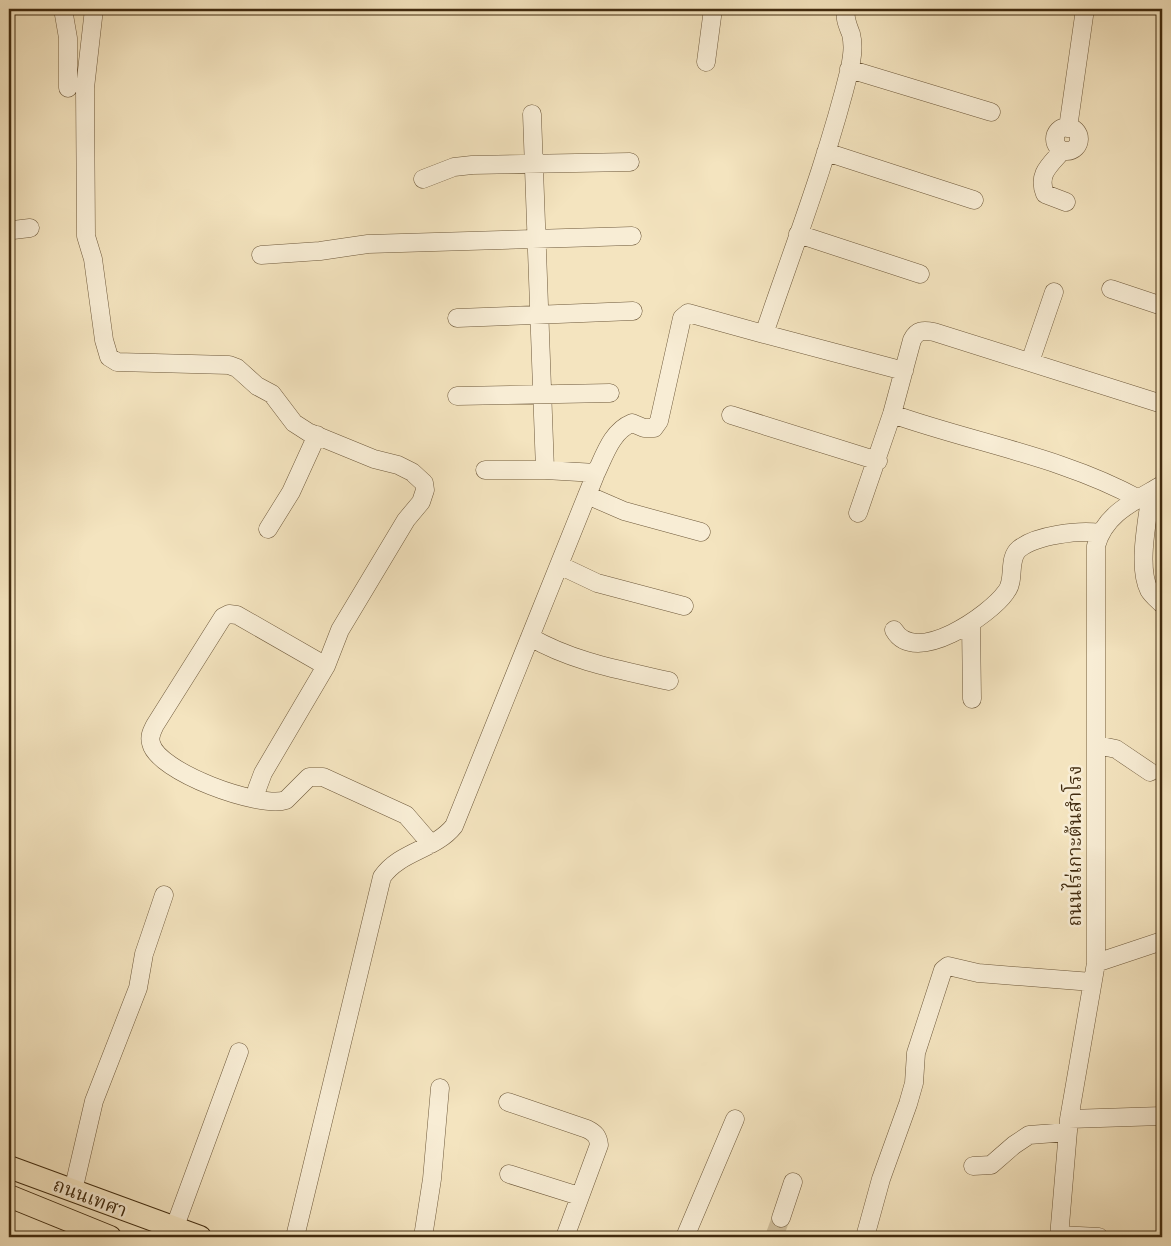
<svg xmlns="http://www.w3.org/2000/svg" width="1171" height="1246" font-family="'IM FELL Double Pica','Noto Serif Thai',serif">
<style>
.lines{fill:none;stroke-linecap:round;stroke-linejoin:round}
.minor-tunnel{stroke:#d0bf9c;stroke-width:18;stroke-dasharray:18 9;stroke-linecap:butt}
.minor-casing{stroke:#6e593b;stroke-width:19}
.major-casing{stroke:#412b0f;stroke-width:24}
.minor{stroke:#f8edd5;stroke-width:18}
.major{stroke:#f4e4bf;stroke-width:22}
.labels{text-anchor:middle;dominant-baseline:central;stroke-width:5;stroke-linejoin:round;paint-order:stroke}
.street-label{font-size:19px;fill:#412b0f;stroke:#f8edd5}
</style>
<rect width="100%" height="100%" fill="#f4e4bf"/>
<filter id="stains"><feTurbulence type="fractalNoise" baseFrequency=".004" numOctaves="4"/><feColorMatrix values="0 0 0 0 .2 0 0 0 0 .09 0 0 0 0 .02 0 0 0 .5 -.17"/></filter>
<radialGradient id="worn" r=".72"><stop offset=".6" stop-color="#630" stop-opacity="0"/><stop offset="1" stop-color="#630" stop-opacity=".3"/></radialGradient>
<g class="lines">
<path class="minor-tunnel" d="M 774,1237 L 781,1218"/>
<defs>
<path id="minor" d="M 63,9 L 68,38 L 68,88
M 94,9 L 85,88 L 86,236 L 93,259 L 104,340 L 109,357 L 117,362 L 229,365 L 237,368 L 257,386 L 272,394 L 294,423 L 308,432 L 374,459 L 398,465 L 412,472 L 424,483 L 425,490 L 421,502 L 406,520 L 340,630 L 326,666 L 263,773 L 257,789 L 256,798
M 706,62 L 713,9
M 849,69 L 991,112
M 532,114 L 545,470
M1055 139a12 12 0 1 1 24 0a12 12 0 1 1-24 0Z
M 1068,128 L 1085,9
M 1062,151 C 1050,165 1037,174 1045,194 L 1066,202
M 826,152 L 974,200
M 423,179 L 454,167 L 472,165 L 630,162
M 9,229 L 13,230 L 30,228
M 798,234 L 920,274
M 261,255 L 320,251 L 368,244 L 632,236
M 1111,289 L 1162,306
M 457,318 L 633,311
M 764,334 L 904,371
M 1030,362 L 1054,292
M 457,396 L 610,393
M 892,414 C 974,443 1063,457 1139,499
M 731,415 L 878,461
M 485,470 L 545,470 L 596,473
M 1151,492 C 1148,518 1137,566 1149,590 C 1152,595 1158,600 1162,604
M 587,495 L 624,511 L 701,532
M 858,513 L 892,414 L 912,340 C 917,330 923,330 934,332 L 1162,404
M 268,529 L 291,492 L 317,435
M 559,565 L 597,583 L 684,606
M 971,624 L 972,699
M 894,630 C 915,667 990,615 1006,592 C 1016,580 1007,559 1019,549 C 1036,535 1079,530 1100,533
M 530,637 C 573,662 621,670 669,681
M 326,666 L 237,615 L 229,614 L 223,617 L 155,725 C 152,731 149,736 151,743 C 157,772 260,809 286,800 L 309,777 L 323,777 L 406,815 L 431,844
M 1097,745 L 1116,749 L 1150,772
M 1096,963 L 1162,941
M 508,1102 L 587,1129 C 595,1133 598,1136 599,1145 L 565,1237
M 1069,1119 L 1162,1116
M 973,1166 L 991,1165 L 1014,1145 L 1029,1135 L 1068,1132
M 509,1174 L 579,1196
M 73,1191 L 94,1101 L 138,988 L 144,954 L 164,895
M 781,1218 L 793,1182
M 174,1229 L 239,1052
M 1059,1235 L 1099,1237
M 295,1237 L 382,877 C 400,851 435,850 454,826 L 596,473 C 605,454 612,431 632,423 L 644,428 L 654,428 L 659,421 L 682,318 L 688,313 L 764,334 C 794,246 828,158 850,68 C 852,57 854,46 851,34 C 848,26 844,18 846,9
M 423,1237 L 432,1179 L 440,1088
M 685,1237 L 735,1119
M 865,1237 L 881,1179 L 908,1104 L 914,1083 L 916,1053 L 943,970 L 948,966 L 978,973 L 1092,982
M 1059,1237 L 1069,1119 L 1096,963 L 1096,546 C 1105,513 1135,501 1162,485"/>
<path id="major" d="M 9,1167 L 200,1237
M 9,1196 L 110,1237"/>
</defs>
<use href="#minor" class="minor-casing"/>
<use href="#major" class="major-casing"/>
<use href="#minor" class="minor"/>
<use href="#major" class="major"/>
</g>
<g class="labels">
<g class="street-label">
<text transform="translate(1075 846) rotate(-90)">ถนนไร่เกาะต้นสำโรง</text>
<text transform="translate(90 1198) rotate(21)">ถนนเทศา</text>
</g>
</g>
<rect width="1171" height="1246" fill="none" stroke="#f4e4bf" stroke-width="30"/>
<rect x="10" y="10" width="1151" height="1226" fill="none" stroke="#412b0f" stroke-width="2.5"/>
<rect x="15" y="15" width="1141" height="1216" fill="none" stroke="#412b0f"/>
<rect width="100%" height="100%" filter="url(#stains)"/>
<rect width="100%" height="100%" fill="url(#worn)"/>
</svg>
